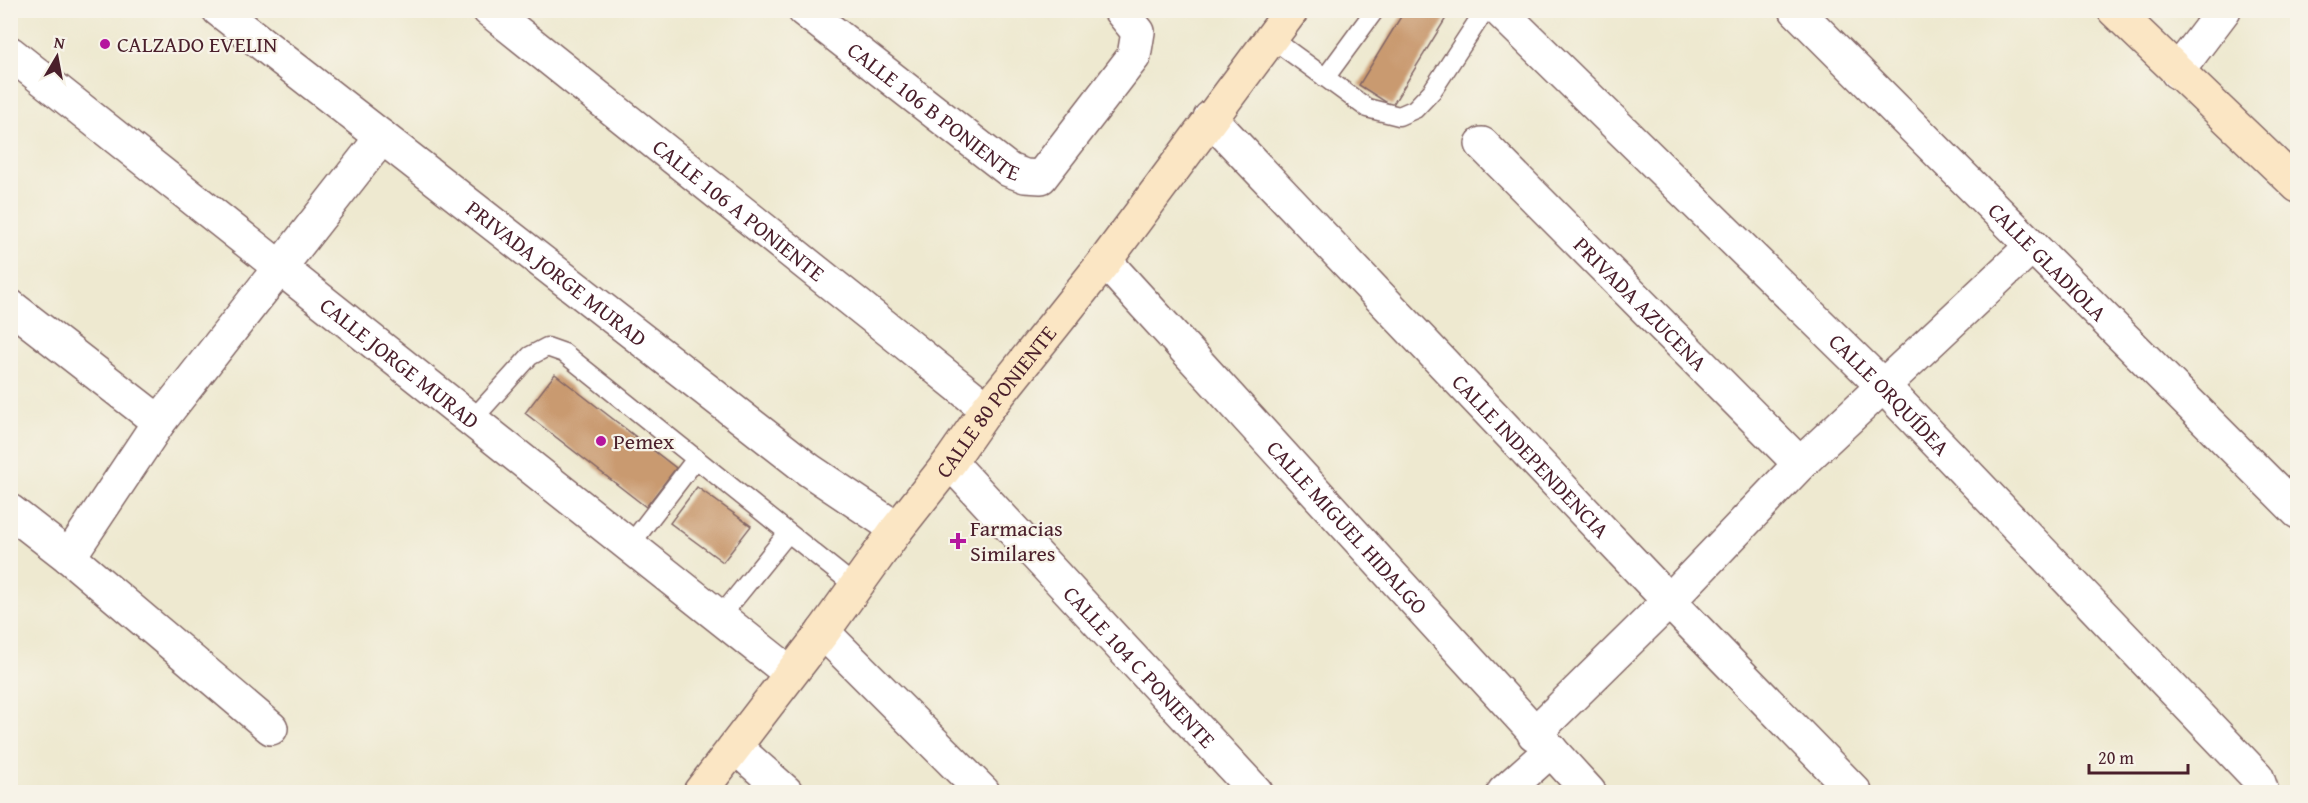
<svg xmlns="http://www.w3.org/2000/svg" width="2308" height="803" font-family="'Gentium Book Plus',serif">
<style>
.building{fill:#c99a6f}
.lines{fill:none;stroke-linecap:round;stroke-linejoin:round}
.lane-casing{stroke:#836665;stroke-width:21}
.street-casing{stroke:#836665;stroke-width:36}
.secondary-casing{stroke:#836665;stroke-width:36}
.lane{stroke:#fff;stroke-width:18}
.street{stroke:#fff;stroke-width:33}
.secondary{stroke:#fbe6c4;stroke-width:33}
.poi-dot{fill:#b5179e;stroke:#f7f3e8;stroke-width:2}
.labels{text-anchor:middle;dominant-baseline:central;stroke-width:4.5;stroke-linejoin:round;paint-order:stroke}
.poi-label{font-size:22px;fill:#4a1f2b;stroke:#f7f3e8;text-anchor:start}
.street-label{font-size:22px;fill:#4a1f2b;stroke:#f7f3e8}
</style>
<rect width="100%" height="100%" fill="#f7f3e8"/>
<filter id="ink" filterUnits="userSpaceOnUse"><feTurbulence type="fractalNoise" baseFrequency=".0167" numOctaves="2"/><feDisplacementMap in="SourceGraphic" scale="12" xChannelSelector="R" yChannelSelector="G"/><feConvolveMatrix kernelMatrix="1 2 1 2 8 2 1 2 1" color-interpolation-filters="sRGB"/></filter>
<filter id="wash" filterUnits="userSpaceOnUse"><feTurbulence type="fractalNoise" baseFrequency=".008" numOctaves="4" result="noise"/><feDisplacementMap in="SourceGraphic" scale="24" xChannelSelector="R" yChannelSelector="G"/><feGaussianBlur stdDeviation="1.35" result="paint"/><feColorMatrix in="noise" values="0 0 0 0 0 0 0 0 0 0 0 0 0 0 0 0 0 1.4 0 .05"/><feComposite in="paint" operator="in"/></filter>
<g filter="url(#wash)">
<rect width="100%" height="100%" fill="#eee9d0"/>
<g id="blocks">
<path class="building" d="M 1405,10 L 1451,10 L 1392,106 L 1359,85 Z
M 555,374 L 676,468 L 646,507 L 525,413 Z
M 697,487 L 751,526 L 723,562 L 670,523 Z"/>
</g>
</g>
<g filter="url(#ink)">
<use href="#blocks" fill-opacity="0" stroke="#836665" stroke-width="1.5"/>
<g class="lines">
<defs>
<path id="lane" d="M 1271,38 L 1367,108 L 1399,116 L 1415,109 L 1432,91 L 1485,10
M 1325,78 L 1375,10
M 473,419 L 530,356 L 547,347 L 564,353 L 855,586
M 630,545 L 696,459
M 720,617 L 788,533"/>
<g id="street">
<path id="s1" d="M 219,10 L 809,470 L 897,529"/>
<path id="s2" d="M 489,10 L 908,345 L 987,409"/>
<path id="s3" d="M 804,10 L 1009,170 L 1025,176 L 1041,177 L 1134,56 L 1138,32 L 1120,10"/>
<path id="s4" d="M 1499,10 L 1884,387 L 2257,777 L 2262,792"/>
<path id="s5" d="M 1796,10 L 2298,512"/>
<path id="s6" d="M 10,53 L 790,673"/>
<path d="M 2177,72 L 2224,10"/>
<path id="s7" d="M 1210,118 L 1669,601 L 1855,792"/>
<path id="s8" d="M 1482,144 L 1800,464"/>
<path id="s9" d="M 1105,261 L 1589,792"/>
<path d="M 10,306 L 159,422"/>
<path id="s10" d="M 950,462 L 1256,792"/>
<path d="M 10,511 L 69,557 L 271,728"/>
<path d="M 69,557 L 159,422 L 382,137"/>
<path d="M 823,632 L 983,792"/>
<path d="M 1534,734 L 1669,601 L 1800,464 L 2032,246"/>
<path d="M 735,747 L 786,792"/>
<path d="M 1504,792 L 1551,750"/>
</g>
<g id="secondary">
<path d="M 2114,10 L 2298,186"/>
<path id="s11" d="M 700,792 L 823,632 L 897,529 L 950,462 L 987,409 L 1105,261 L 1292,10"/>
</g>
</defs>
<use href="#lane" class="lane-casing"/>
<use href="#street" class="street-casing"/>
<use href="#secondary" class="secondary-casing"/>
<use href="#lane" class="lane"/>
<use href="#street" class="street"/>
<use href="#secondary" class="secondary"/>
</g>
</g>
<g class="poi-dot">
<circle cx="105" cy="44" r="6"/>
<circle cx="601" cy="441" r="6"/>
<path d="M955 532h6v6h6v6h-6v6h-6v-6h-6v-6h6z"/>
</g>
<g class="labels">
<g class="poi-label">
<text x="117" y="44">CALZADO EVELIN</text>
<text x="613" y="441">Pemex</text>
<text x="970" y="528">Farmacias<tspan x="970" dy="25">Similares</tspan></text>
</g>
<g class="street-label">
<text stroke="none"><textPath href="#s3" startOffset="165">CALLE 106 B PONIENTE</textPath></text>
<text stroke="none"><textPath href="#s2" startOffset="320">CALLE 106 A PONIENTE</textPath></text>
<text stroke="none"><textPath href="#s5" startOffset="356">CALLE GLADIOLA</textPath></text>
<text stroke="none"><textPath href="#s1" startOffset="428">PRIVADA JORGE MURAD</textPath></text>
<text stroke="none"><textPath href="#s8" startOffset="225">PRIVADA AZUCENA</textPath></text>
<text stroke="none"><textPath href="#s6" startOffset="498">CALLE JORGE MURAD</textPath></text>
<text stroke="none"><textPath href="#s4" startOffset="548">CALLE ORQUÍDEA</textPath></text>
<text stroke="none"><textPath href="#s11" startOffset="490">CALLE 80 PONIENTE</textPath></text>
<text stroke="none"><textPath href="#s7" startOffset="466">CALLE INDEPENDENCIA</textPath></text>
<text stroke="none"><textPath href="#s9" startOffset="360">CALLE MIGUEL HIDALGO</textPath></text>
<text stroke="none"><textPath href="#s10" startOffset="279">CALLE 104 C PONIENTE</textPath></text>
</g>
</g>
<rect width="2308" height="803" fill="none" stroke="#f7f3e8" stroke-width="36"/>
<g transform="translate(57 57) rotate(10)" stroke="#f7f3e8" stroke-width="4.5" paint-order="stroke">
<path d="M0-4.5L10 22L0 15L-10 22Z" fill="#4a1f2b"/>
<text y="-9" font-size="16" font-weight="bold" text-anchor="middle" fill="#4a1f2b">N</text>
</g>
<path d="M2089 764v9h99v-9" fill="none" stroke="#4a1f2b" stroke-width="3"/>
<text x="2098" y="764" font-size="18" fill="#4a1f2b" stroke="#f7f3e8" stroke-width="4.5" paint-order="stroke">20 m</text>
</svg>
